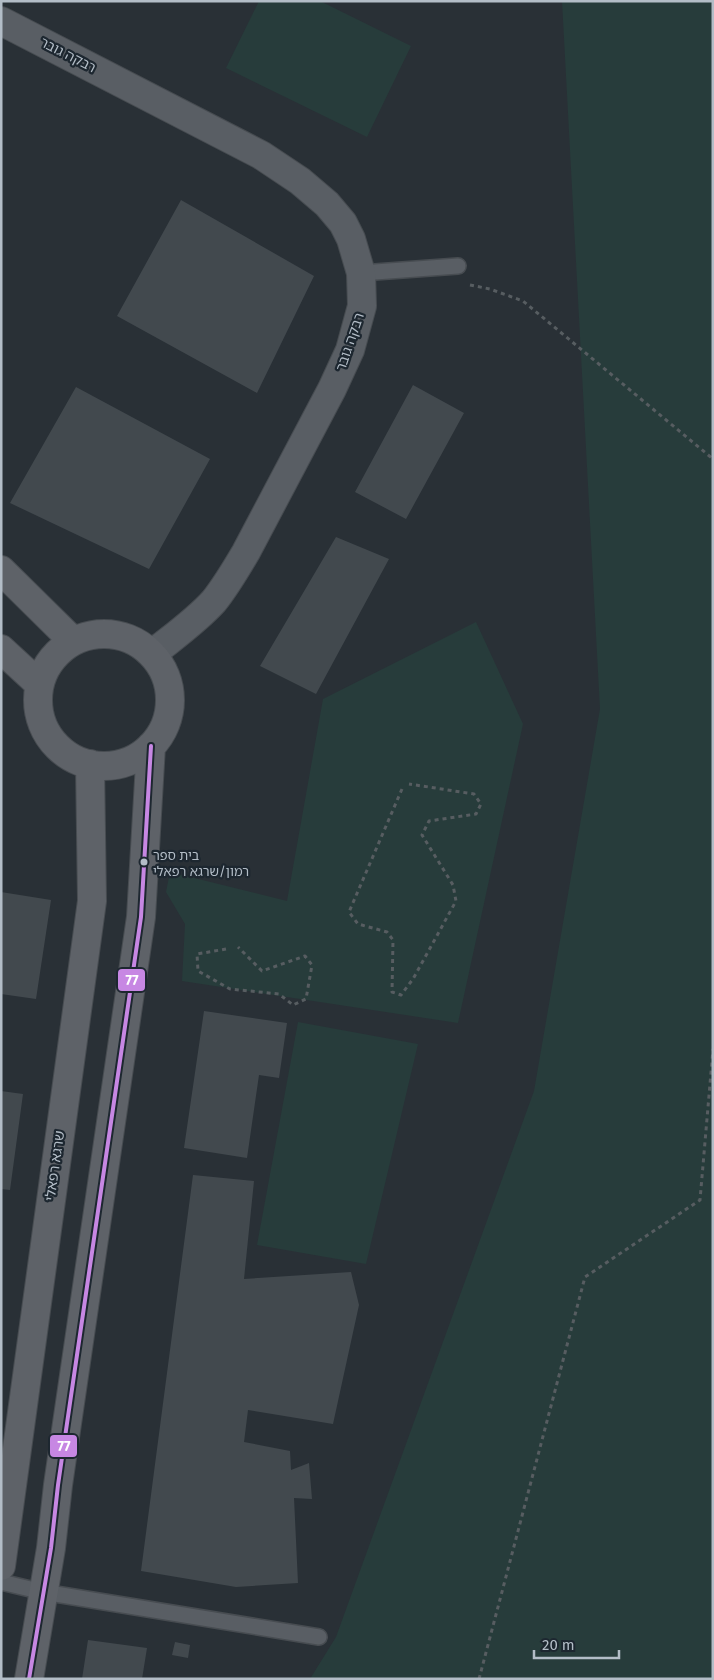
<svg xmlns="http://www.w3.org/2000/svg" width="714" height="1680" font-family="'Fira Sans','Noto Sans Hebrew',sans-serif">
<style>
.green{fill:#273c3b}
.building{fill:#42494e}
.lines{fill:none;stroke-linecap:round;stroke-linejoin:round}
.lane-casing{stroke:#474c51;stroke-width:18}
.street-casing{stroke:#474c51;stroke-width:30}
.secondary-casing{stroke:#474c51;stroke-width:30}
.path{stroke:#575d61;stroke-width:3;stroke-dasharray:4 4;stroke-linecap:butt}
.lane{stroke:#595e64;stroke-width:15}
.street{stroke:#595e64;stroke-width:28}
.secondary{stroke:#5e6268;stroke-width:28}
.bus-1-casing{stroke:#1d2730;stroke-width:8}
.bus-1{stroke:#c787e3;stroke-width:4}
.bus-dot{fill:#b3bdc7;stroke:#1d2730;stroke-width:2}
.labels{text-anchor:middle;dominant-baseline:central;stroke-width:4.5;stroke-linejoin:round;paint-order:stroke}
.bus-label{font-size:13px;fill:#b3bdc7;stroke:#1d2730;text-anchor:start}
.street-label{font-size:14px;fill:#b3bdc7;stroke:#1d2730}
.line-badge{stroke:#1d2730;stroke-width:2}
.badge-label{font-size:14px;text-anchor:middle;font-weight:bold;fill:#fff}
</style>
<rect width="100%" height="100%" fill="#293036"/>
<path class="green" d="M 259,1 L 320,1 L 411,46 L 367,137 L 226,68 Z
M 562,1 L 713,1 L 713,1679 L 310,1679 L 336,1637 L 534,1091 L 600,709 Z
M 476,622 L 523,724 L 458,1023 L 182,981 L 185,924 L 166,892 L 170,872 L 287,901 L 323,699 Z
M 298,1022 L 418,1044 L 366,1264 L 257,1245 Z"/>
<path class="building" d="M 181,200 L 314,276 L 257,393 L 117,316 Z
M 413,385 L 464,413 L 406,519 L 355,492 Z
M 76,387 L 210,459 L 149,569 L 10,503 Z
M 336,537 L 389,559 L 316,694 L 260,666 Z
M 1,892 L 51,900 L 36,999 L 1,994 Z
M 204,1011 L 287,1023 L 279,1078 L 259,1075 L 247,1158 L 184,1148 Z
M 1,1091 L 23,1094 L 10,1190 L 1,1189 Z
M 193,1175 L 254,1181 L 244,1279 L 351,1272 L 359,1305 L 333,1424 L 248,1410 L 244,1442 L 290,1451 L 291,1470 L 309,1463 L 312,1499 L 294,1498 L 298,1583 L 236,1587 L 141,1571 Z
M 88,1640 L 147,1648 L 142,1679 L 82,1679 Z
M 175,1642 L 190,1645 L 188,1658 L 172,1655 Z"/>
<g class="lines">
<defs>
<path id="lane" d="M 361,273 L 458,266
M 1,1582 L 43,1592 L 319,1637"/>
<path id="street" d="M 1,21 L 261,155 L 300,181 L 327,204 L 343,223 L 351,239 L 361,273 L 362,306 L 350,350 L 332,389 L 246,552 C 236,569 226,586 214,601 C 196,621 173,637 152,654"/>
<path id="secondary" d="M 1,570 L 73,641
M38 700a66 66 0 1 1 132 0a66 66 0 1 1-132 0Z
M 1,649 L 39,684
M 1,1566 L 92,901 L 90,764
M 29,1679 L 51,1548 L 58,1485 L 141,917 L 151,746"/>
</defs>
<use href="#lane" class="lane-casing"/>
<use href="#street" class="street-casing"/>
<use href="#secondary" class="secondary-casing"/>
<path class="path" d="M 470,285 L 490,289 L 523,301 L 713,459
M 402,789 L 349,912 L 358,924 L 387,932 L 393,940 L 392,992 L 401,995 L 413,979 L 456,901 L 453,885 L 422,835 L 429,821 L 476,814 L 481,804 L 474,794 L 409,784
M 226,949 L 197,954 L 198,971 L 230,989 L 279,994 L 293,1005 L 306,999 L 312,965 L 305,956 L 262,971 L 238,947
M 479,1679 L 585,1277 L 700,1200 L 713,1049"/>
<use href="#lane" class="lane"/>
<use href="#street" class="street"/>
<use href="#secondary" class="secondary"/>
<defs>
<path id="bus-1" d="M 29,1679 L 51,1548 L 58,1485 L 141,917 L 151,746"/>
</defs>
<use href="#bus-1" class="bus-1-casing"/>
<use href="#bus-1" class="bus-1"/>
</g>
<circle class="bus-dot" cx="144" cy="862" r="4.5"/>
<g class="labels">
<g class="bus-label">
<text x="153" y="855">בית ספר<tspan x="153" dy="16">רמון/שרגא רפאלי</tspan></text>
</g>
<g class="street-label">
<text transform="translate(68 55) rotate(27)">רבקה גובר</text>
<text transform="translate(350 342) rotate(-71)">רבקה גובר</text>
<text transform="translate(55 1166) rotate(-82)">שרגא רפאלי</text>
</g>
</g>
<g class="line-badge">
<rect x="117" y="968" width="29" height="24" rx="5" fill="#c787e3"/>
<rect x="49" y="1434" width="29" height="24" rx="5" fill="#c787e3"/>
</g>
<g class="badge-label">
<text x="132" y="985">77</text>
<text x="64" y="1451">77</text>
</g>
<rect width="714" height="1680" fill="none" stroke="#b3bdc7" stroke-width="5"/>
<path d="M534 1650v8h85v-8" fill="none" stroke="#b3bdc7" stroke-width="2.5"/>
<text x="542" y="1650" font-size="15" fill="#b3bdc7" stroke="#1d2730" stroke-width="4" paint-order="stroke">20 m</text>
</svg>
